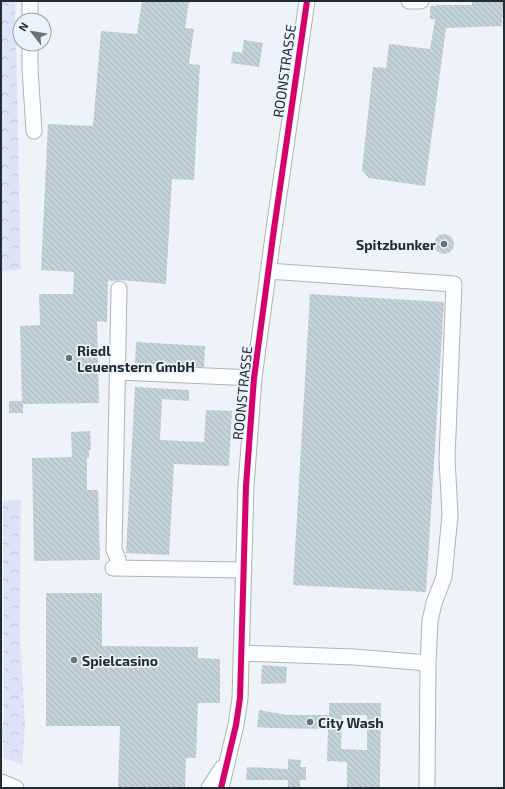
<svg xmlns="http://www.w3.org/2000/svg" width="505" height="789" font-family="'Exo 2',sans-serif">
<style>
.forest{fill:url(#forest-crowns)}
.building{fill:url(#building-back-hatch);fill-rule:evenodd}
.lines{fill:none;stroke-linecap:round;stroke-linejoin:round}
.minor-casing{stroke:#aeb4ba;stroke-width:17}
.minor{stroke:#fcfdfe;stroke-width:15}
.cycleway-casing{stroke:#eaf3fc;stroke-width:8}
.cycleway{stroke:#d6006c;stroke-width:6}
.poi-dot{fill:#6a7279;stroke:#eaf3fc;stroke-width:1.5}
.labels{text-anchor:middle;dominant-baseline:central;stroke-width:3.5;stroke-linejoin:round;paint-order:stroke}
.street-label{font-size:14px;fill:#232c34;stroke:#eaf3fc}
.poi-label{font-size:14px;font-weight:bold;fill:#232c34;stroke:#eaf3fc;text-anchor:start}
</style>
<defs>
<pattern id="forest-crowns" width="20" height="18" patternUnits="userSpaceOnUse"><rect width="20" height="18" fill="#dfe3f9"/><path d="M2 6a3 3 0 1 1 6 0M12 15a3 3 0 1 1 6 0" fill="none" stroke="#bfc3d6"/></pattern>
<pattern id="building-back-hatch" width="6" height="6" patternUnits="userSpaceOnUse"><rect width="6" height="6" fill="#c3d1d8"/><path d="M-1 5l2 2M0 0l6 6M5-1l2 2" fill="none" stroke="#a7b4ba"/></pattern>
</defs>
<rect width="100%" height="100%" fill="#eef3f8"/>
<path class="forest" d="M 1,1 L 15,1 L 21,270 L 1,271 Z
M 21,500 L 20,633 L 25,726 L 22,765 L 4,758 L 2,732 L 4,717 L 3,501 Z"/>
<path class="building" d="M 142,1 L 189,1 L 185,28 L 194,29 L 189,64 L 200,65 L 194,180 L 172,179 L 166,284 L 120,280 L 108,281 L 107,322 L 97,321 L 99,403 L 23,404 L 23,413 L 9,413 L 9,401 L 22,401 L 20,326 L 40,325 L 39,294 L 73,294 L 74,272 L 41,270 L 48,124 L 93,126 L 101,31 L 137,34 Z
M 472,1 L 504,1 L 504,17 L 502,17 L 502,26 L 446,28 L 425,186 L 369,178 L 362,170 L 373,67 L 386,68 L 389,44 L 430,49 L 435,19 L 430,19 L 430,6 L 436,6 L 436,5 L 472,5 Z
M 244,40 L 263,43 L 259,67 L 231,63 L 233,51 L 242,53 Z
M434 244a10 10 0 1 1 20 0a10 10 0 1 1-20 0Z
M 310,294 L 444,302 L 426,592 L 293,585 Z
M 136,342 L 205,346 L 204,367 L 135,363 Z
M 135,387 L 189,390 L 189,401 L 162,399 L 160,440 L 204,442 L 206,410 L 232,411 L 229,466 L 174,464 L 169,555 L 126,553 Z
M 90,431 L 91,450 L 89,450 L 89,458 L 87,458 L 87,490 L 98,490 L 100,560 L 34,561 L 32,458 L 72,457 L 71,432 Z
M 46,593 L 102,593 L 102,646 L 198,647 L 198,658 L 220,659 L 220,703 L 198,703 L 196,758 L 186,758 L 185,788 L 118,788 L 120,726 L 46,726 Z
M 262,665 L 287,667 L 286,683 L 261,684 Z
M 329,703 L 381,703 L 380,787 L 347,788 L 347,762 L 327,761 L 328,729 L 270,728 L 257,727 L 259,710 L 287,715 L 329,715 ZM 342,715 L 367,715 L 367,750 L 341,749 Z
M 288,759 L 301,760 L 300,767 L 306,767 L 306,780 L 300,780 L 300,788 L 288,788 L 288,780 L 246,780 L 247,767 L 288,769 Z"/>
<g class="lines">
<defs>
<path id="minor" d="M 30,1 L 30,20
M 409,1 L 421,1
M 30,44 L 30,69 L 34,131
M 268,271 L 454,284 L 447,458 L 450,515 L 444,577 L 434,603 L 430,621 L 428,663
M 118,372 L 254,378
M 113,568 L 244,570
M 118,568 L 118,559 L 114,550 L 119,289
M 241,653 L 354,657 L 428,663 L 427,788
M 1,782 L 16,788
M 209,788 L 222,768
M 221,788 L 236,725 L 240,698 L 246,486 L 254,378 L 274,229 L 307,1"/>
</defs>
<use href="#minor" class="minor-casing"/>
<use href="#minor" class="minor"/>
<defs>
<path id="cycleway" d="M 221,788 L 236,725 L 240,698 L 246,486 L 254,378 L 274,229 L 307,1"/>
</defs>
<use href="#cycleway" class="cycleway-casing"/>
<use href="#cycleway" class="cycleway"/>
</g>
<g class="poi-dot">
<circle cx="444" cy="244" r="4"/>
<circle cx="69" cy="358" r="4"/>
<circle cx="74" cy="660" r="4"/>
<circle cx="310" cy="722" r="4"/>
</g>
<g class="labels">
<g class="street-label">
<text transform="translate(284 71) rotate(-82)">ROONSTRASSE</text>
<text transform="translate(242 393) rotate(-84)">ROONSTRASSE</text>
</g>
<g class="poi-label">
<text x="436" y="244" text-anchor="end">Spitzbunker</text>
<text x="77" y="350">Riedl<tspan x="77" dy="16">Leuenstern GmbH</tspan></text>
<text x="82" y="660">Spielcasino</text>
<text x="318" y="722">City Wash</text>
</g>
</g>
<rect width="505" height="789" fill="none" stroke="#232c34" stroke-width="4"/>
<g transform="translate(32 32) rotate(301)"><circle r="19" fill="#eaf3fc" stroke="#9aa3ac"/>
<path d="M0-3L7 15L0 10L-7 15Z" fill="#6a7279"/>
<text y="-6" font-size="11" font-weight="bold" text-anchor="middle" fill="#232c34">N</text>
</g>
</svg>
